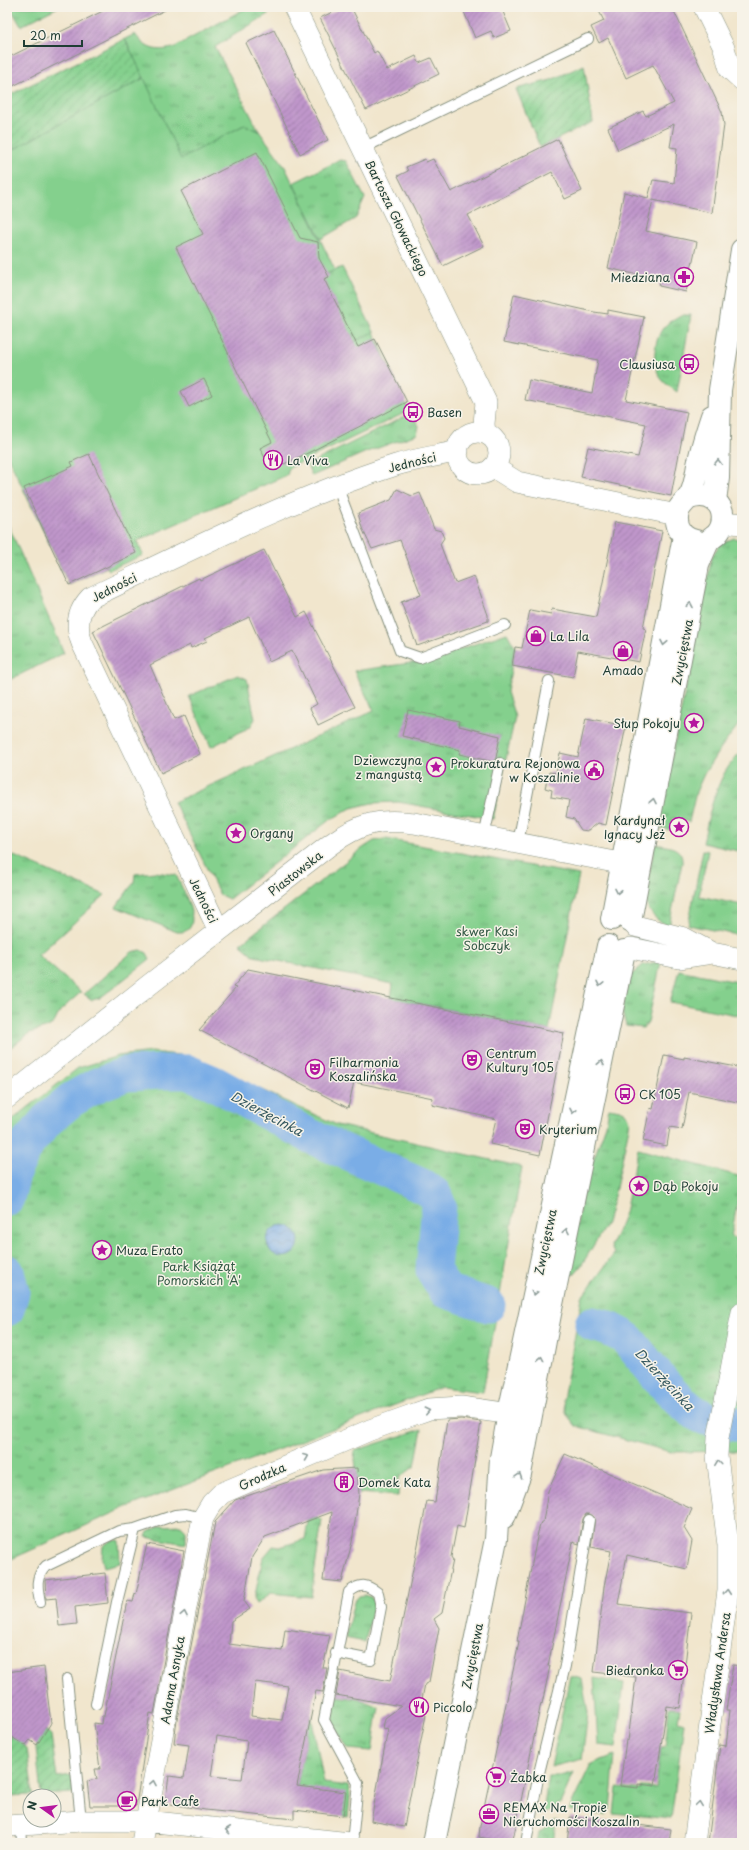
<svg xmlns="http://www.w3.org/2000/svg" width="749" height="1850" font-family="'Playpen Sans',sans-serif">
<style>
.grass{fill:url(#grass-tufts);stroke:#528660}
.garden{fill:url(#garden-furrows);stroke:#528660}
.pitch{fill:#84d08d;stroke:#528660}
.water{fill:url(#water-waves);stroke:#4c758d}
.lines{fill:none;stroke-linecap:round;stroke-linejoin:round}
.river{stroke:#7aade6;stroke-width:35}
.building{fill:url(#building-hatch);fill-rule:evenodd}
.lane-casing{stroke:#889280;stroke-width:12}
.street-casing{stroke:#889280;stroke-width:22}
.secondary-casing{stroke:#889280;stroke-width:24}
.lane{stroke:#fff;stroke-width:10}
.street{stroke:#fff;stroke-width:21}
.secondary{stroke:#fff;stroke-width:22}
.oneway{stroke:#8f9e9a}
.labels{text-anchor:middle;dominant-baseline:central;stroke-width:3;stroke-linejoin:round;paint-order:stroke}
.street-label{font-size:12px;fill:#1f3d34;stroke:#f7f3e8}
.poi-label{font-size:12px;fill:#1f3d34;stroke:#f7f3e8;text-anchor:start}
.park-label{font-size:12px;fill:#335a46;stroke:#f7f3e8}
.water-label{font-size:13px;font-style:italic;fill:#365960;stroke:#f7f3e8}
</style>
<defs>
<pattern id="grass-tufts" width="24" height="20" patternUnits="userSpaceOnUse"><rect width="24" height="20" fill="#84d08d"/><path d="M3 7l-1-3M5 7V3M7 7l1-3M15 17l-1-3M17 17v-4M19 17l1-3" fill="none" stroke="#6baa74"/></pattern>
<pattern id="garden-furrows" width="10" height="10" patternUnits="userSpaceOnUse"><rect width="10" height="10" fill="#84d08d"/><path d="M-1 1l2-2M0 10L10 0M9 11l2-2" fill="none" stroke="#6baa74"/></pattern>
<pattern id="water-waves" width="16" height="10" patternUnits="userSpaceOnUse"><rect width="16" height="10" fill="#7aade6"/><path d="M0 5q4-4 8 0t8 0" fill="none" stroke="#638ebb"/></pattern>
<pattern id="building-hatch" width="6" height="6" patternUnits="userSpaceOnUse"><rect width="6" height="6" fill="#c096cb"/><path d="M-1 1l2-2M0 6l6-6M5 7l2-2" fill="none" stroke="#9b7ca6"/></pattern>
</defs>
<rect width="100%" height="100%" fill="#f7f3e8"/>
<filter id="ink" filterUnits="userSpaceOnUse"><feTurbulence type="fractalNoise" baseFrequency=".025" numOctaves="2"/><feDisplacementMap in="SourceGraphic" scale="8" xChannelSelector="R" yChannelSelector="G"/><feConvolveMatrix kernelMatrix="1 2 1 2 8 2 1 2 1" color-interpolation-filters="sRGB"/></filter>
<filter id="wash" filterUnits="userSpaceOnUse"><feTurbulence type="fractalNoise" baseFrequency=".012" numOctaves="4" result="noise"/><feDisplacementMap in="SourceGraphic" scale="16" xChannelSelector="R" yChannelSelector="G"/><feGaussianBlur stdDeviation="0.9" result="paint"/><feColorMatrix in="noise" values="0 0 0 0 0 0 0 0 0 0 0 0 0 0 0 0 0 1.4 0 .05"/><feComposite in="paint" operator="in"/></filter>
<g filter="url(#wash)">
<rect width="100%" height="100%" fill="#f1e6cd"/>
<path class="grass" d="M 14,7 L 58,7 L 21,26 L 11,9 Z
M 248,7 L 274,7 L 276,9 L 215,47 L 259,131 L 244,125 L 181,160 L 125,39 L 135,34 C 146,49 154,52 173,48 Z
M 340,160 L 346,161 L 365,198 L 356,218 L 321,239 L 293,183 Z
M 342,267 L 374,332 L 354,343 L 322,276 Z
M 681,315 L 691,315 L 677,392 C 671,387 663,383 659,375 C 652,362 654,341 663,328 C 668,322 675,318 681,315 Z
M 412,413 L 419,426 L 417,434 L 364,453 L 312,476 L 307,465 Z
M 7,522 L 64,653 L 7,681 Z
M 734,538 L 742,540 L 742,720 L 718,752 L 704,774 L 696,792 L 689,822 L 673,818 L 670,830 L 658,827 L 712,556 L 720,544 Z
M 507,633 L 515,647 L 507,692 L 515,717 L 493,819 L 398,802 L 372,803 L 351,808 L 328,821 L 229,899 L 220,895 L 174,802 L 374,711 L 354,671 L 425,661 Z
M 238,675 L 247,679 L 255,719 L 250,727 L 211,747 L 189,696 Z
M 742,749 L 742,852 L 703,843 C 708,818 713,794 725,772 C 730,764 737,756 742,749 Z
M 386,839 L 579,875 L 549,1030 L 391,998 L 393,984 L 254,956 L 240,944 L 363,848 L 374,841 Z
M 655,844 C 668,847 683,846 682,863 L 669,926 C 655,921 647,911 645,896 Z
M 703,850 L 708,851 L 699,896 L 742,905 L 742,936 L 688,925 Z
M 7,853 L 105,895 L 38,955 L 81,992 L 60,1011 L 54,1023 L 48,1027 L 30,1033 L 7,1050 Z
M 155,872 L 176,875 C 182,888 208,934 177,932 L 116,907 L 134,882 L 135,874 Z
M 141,950 L 147,953 L 150,959 L 100,998 L 92,1000 L 84,994 L 132,952 Z
M 656,962 L 661,962 L 648,1022 L 643,1028 L 626,1026 L 622,1011 L 629,977 L 643,965 Z
M 679,970 L 742,983 L 742,1016 L 670,1002 Z
M 151,1052 L 189,1056 L 337,1125 L 522,1167 L 483,1392 L 442,1387 L 125,1508 L 7,1561 L 7,1124 L 78,1068 L 118,1056 Z
M 609,1108 C 619,1110 629,1110 630,1122 L 616,1188 L 607,1223 L 581,1266 L 574,1274 L 569,1275 L 583,1188 L 606,1125 Z
M 638,1149 L 742,1177 L 731,1237 L 742,1240 L 742,1457 L 741,1451 L 671,1452 L 576,1426 L 567,1415 L 563,1400 L 582,1297 L 614,1254 L 611,1246 L 625,1213 Z
M 422,1429 L 415,1466 L 399,1478 L 398,1496 L 359,1493 L 354,1451 Z
M 316,1518 L 322,1520 L 311,1597 L 271,1593 L 256,1604 L 254,1600 L 263,1558 L 273,1546 L 280,1547 L 305,1539 L 308,1521 Z
M 181,1525 L 186,1530 L 186,1544 L 146,1537 L 148,1532 L 160,1526 Z
M 119,1540 L 120,1563 L 104,1567 L 102,1559 L 103,1546 L 110,1541 Z
M 365,1595 L 371,1597 L 374,1603 L 365,1642 L 345,1638 L 354,1602 L 359,1596 Z
M 570,1676 L 582,1679 L 588,1713 L 582,1759 L 551,1767 Z
M 594,1678 L 624,1683 L 616,1747 L 598,1745 Z
M 336,1696 L 362,1700 L 379,1707 L 372,1751 L 348,1749 L 330,1718 Z
M 669,1707 L 680,1709 L 678,1721 L 684,1723 L 671,1819 L 614,1813 L 617,1787 L 641,1790 L 641,1787 L 656,1788 L 661,1747 L 665,1747 Z
M 311,1715 L 324,1783 L 348,1786 L 350,1797 L 348,1817 L 343,1816 L 297,1786 Z
M 615,1755 L 610,1809 L 605,1815 L 569,1810 L 591,1764 Z
M 574,1772 L 560,1804 L 543,1815 L 548,1776 L 560,1776 Z
M 556,1820 L 553,1843 L 537,1843 L 539,1833 Z"/>
<path class="garden" d="M 125,39 L 144,78 L 7,153 L 7,96 Z
M 584,65 L 593,122 L 540,147 L 516,89 L 551,80 Z
M 7,1720 L 9,1737 L 24,1735 L 24,1746 L 27,1748 L 33,1795 L 7,1796 Z
M 47,1731 L 51,1735 L 57,1777 L 72,1775 L 73,1793 L 41,1795 L 36,1748 L 37,1744 L 34,1733 Z"/>
<path class="pitch" d="M 144,78 L 181,159 L 244,125 L 259,131 L 284,165 L 335,270 L 322,276 L 354,342 L 374,332 L 409,411 L 289,468 L 287,475 L 137,541 L 143,555 L 109,570 L 107,567 L 69,585 L 7,455 L 7,153 Z"/>
<path class="water" d="M267 1241a16 16 0 1 1 32 0a16 16 0 1 1-32 0Z"/>
<g class="lines">
<path class="river" d="M 7,1198 L 14,1170 L 28,1143 L 47,1120 L 71,1100 L 97,1085 L 126,1074 L 161,1072 L 188,1072 L 214,1083 L 310,1136 L 422,1186 L 434,1194 L 439,1206 L 433,1270 L 446,1291 L 488,1305
M 7,1272 L 12,1292 L 7,1309
M 592,1324 C 607,1327 617,1331 628,1340 C 646,1361 681,1410 706,1418 C 717,1422 730,1423 742,1425"/>
</g>
<g id="blocks">
<path class="building" d="M 111,7 L 171,7 L 7,89 L 7,58 Z
M 343,7 L 351,7 L 374,53 L 377,51 L 387,70 L 416,56 L 419,63 L 431,58 L 439,74 L 366,110 L 320,18 Z
M 462,7 L 501,7 L 511,31 L 494,38 L 491,31 L 475,38 Z
M 597,7 L 672,7 L 722,112 L 724,125 L 712,213 L 653,200 L 646,231 L 697,242 L 686,292 L 659,286 L 660,280 L 608,268 L 624,192 L 648,198 L 653,180 L 674,183 L 677,148 L 670,147 L 674,124 L 618,150 L 608,128 L 643,111 L 646,116 L 674,103 L 653,65 L 626,78 L 608,38 L 599,43 L 591,27 L 604,21 Z
M 274,30 L 328,140 L 300,154 L 246,43 Z
M 558,139 L 582,191 L 565,199 L 552,172 L 468,215 L 484,246 L 443,266 L 398,176 L 408,171 L 406,167 L 425,159 L 426,162 L 433,159 L 451,192 Z
M 257,152 L 300,238 L 318,242 L 319,258 L 329,277 L 324,279 L 358,347 L 375,339 L 407,402 L 310,452 L 284,464 L 282,462 L 270,468 L 260,448 L 272,442 L 176,247 L 203,234 L 181,191 Z
M 514,294 L 594,312 L 608,314 L 608,310 L 644,317 L 626,400 L 687,412 L 671,496 L 581,477 L 588,447 L 638,457 L 646,424 L 525,400 L 529,380 L 592,393 L 598,360 L 504,342 Z
M 204,379 L 212,395 L 189,407 L 181,391 Z
M 89,454 L 136,553 L 69,585 L 24,488 L 73,466 L 71,462 Z
M 397,489 L 412,496 L 420,493 L 434,529 L 441,531 L 444,538 L 440,544 L 455,583 L 474,576 L 488,615 L 488,621 L 417,646 L 401,602 L 421,595 L 400,540 L 372,549 L 362,528 L 358,513 L 391,500 Z
M 615,522 L 662,531 L 643,628 L 646,629 L 639,662 L 578,651 L 573,677 L 512,666 L 515,647 L 522,648 L 530,610 L 551,614 L 552,609 L 596,617 Z
M 264,550 L 297,617 L 306,612 L 355,707 L 318,725 L 310,708 L 317,704 L 292,651 L 269,662 L 249,617 L 205,638 L 207,641 L 191,648 L 190,645 L 150,665 L 174,720 L 184,716 L 200,754 L 161,773 L 93,631 L 199,578 L 200,580 Z
M 408,710 L 460,721 L 459,726 L 500,736 L 496,758 L 494,762 L 459,754 L 460,750 L 402,736 Z
M 586,718 L 626,726 L 606,825 L 598,823 L 588,831 L 581,830 L 574,819 L 566,817 L 569,800 L 551,797 L 552,790 L 545,788 L 549,772 L 556,773 L 560,753 L 578,757 Z
M 248,969 L 564,1033 L 540,1155 L 490,1144 L 496,1119 L 432,1105 L 433,1098 L 354,1082 L 348,1108 L 199,1030 L 236,988 L 233,987 Z
M 664,1055 L 684,1059 L 684,1057 L 742,1068 L 742,1103 L 689,1092 L 682,1129 L 670,1127 L 667,1146 L 643,1141 L 650,1108 L 653,1109 Z
M 461,1419 L 481,1422 L 464,1528 L 457,1526 L 451,1557 L 453,1560 L 442,1613 L 434,1619 L 439,1628 L 429,1682 L 425,1684 L 419,1714 L 426,1715 L 404,1827 L 371,1821 L 388,1729 L 383,1728 L 385,1718 L 401,1706 L 336,1695 L 340,1671 L 390,1681 L 427,1501 L 435,1502 L 447,1420 Z
M 565,1454 L 692,1509 L 684,1528 L 692,1541 L 687,1569 L 627,1555 L 618,1604 L 691,1613 L 680,1708 L 667,1706 L 655,1786 L 638,1784 L 638,1788 L 620,1786 L 626,1740 L 628,1741 L 636,1677 L 594,1672 L 604,1587 L 611,1551 L 591,1547 L 595,1518 L 590,1514 L 586,1514 L 583,1519 L 579,1544 L 573,1542 L 548,1666 L 550,1666 L 542,1704 L 541,1703 L 514,1835 L 512,1843 L 509,1843 L 479,1837 L 480,1826 L 517,1652 L 519,1641 L 517,1641 L 538,1532 L 541,1522 L 543,1522 L 548,1491 Z
M 357,1468 L 359,1494 L 356,1515 L 352,1542 L 342,1582 L 323,1580 L 332,1512 L 265,1537 L 252,1557 L 244,1601 L 250,1609 L 231,1621 L 229,1644 L 282,1651 L 285,1629 L 330,1635 L 323,1668 L 327,1668 L 323,1692 L 316,1691 L 297,1786 L 346,1792 L 343,1816 L 294,1810 L 294,1819 L 205,1810 L 165,1803 L 169,1776 L 184,1778 L 189,1745 L 174,1743 L 177,1719 L 215,1522 L 235,1500 L 323,1470 ZM 255,1682 L 288,1686 L 282,1720 L 251,1716 ZM 217,1736 L 247,1741 L 242,1779 L 211,1776 Z
M 147,1544 L 184,1551 L 154,1714 L 150,1713 L 136,1806 L 90,1806 L 87,1781 L 97,1779 L 95,1769 L 100,1769 L 94,1723 L 101,1724 L 102,1716 L 104,1716 L 127,1601 L 133,1602 L 135,1593 L 136,1594 Z
M 105,1573 L 108,1603 L 75,1607 L 77,1624 L 59,1626 L 56,1598 L 46,1599 L 45,1580 Z
M 733,1665 L 742,1666 L 742,1843 L 708,1843 L 720,1745 L 726,1746 L 730,1710 L 726,1710 Z
M 44,1667 L 51,1723 L 37,1745 L 30,1740 L 25,1746 L 9,1735 L 7,1720 L 7,1672 Z
M 570,1817 L 671,1829 L 669,1843 L 567,1843 Z"/>
</g>
</g>
<g filter="url(#ink)">
<use href="#blocks" fill-opacity="0" stroke="#889280" stroke-width="1"/>
<g class="lines">
<defs>
<path id="lane" d="M 363,148 L 588,39
M 337,486 L 400,651 L 420,658 L 505,625
M 484,837 L 500,763
M 518,843 L 549,681
M 40,1602 C 37,1587 35,1577 46,1566 L 119,1531 L 135,1529 L 175,1515 L 186,1514 L 203,1518
M 336,1653 L 371,1660 L 381,1607 L 378,1593 C 366,1584 361,1583 349,1592 L 324,1720 L 358,1783 L 352,1843
M 67,1679 L 81,1821
M 96,1704 L 117,1602 L 135,1529
M 21,1824 L 22,1843
M 526,1843 L 539,1773 L 565,1666 L 589,1520"/>
<path id="street" d="M 294,7 L 486,402 L 484,424 L 485,433
M 704,7 L 724,48 L 730,69 L 742,80
M457 453a21 21 0 1 1 42 0a21 21 0 1 1-42 0Z
M 493,467 L 517,482 L 677,515
M 723,522 L 742,524
M 635,926 L 684,938 L 712,953 L 742,959
M 219,931 L 82,643 C 75,626 78,611 90,598 C 190,550 290,499 396,465 C 416,459 437,456 458,451
M 631,948 L 679,958 L 712,953
M 7,1098 L 149,985 L 331,844 C 359,824 378,818 414,823 L 640,867
M 7,1826 L 81,1821 L 146,1821 L 350,1843
M 142,1843 L 200,1532 L 203,1518 L 212,1503 L 222,1493 L 370,1430 L 409,1416 L 429,1409 L 461,1407 L 526,1416
M 694,1843 L 728,1591 L 728,1545 L 717,1456 L 718,1438 L 742,1312"/>
<path id="secondary" d="M 715,501 L 718,478 L 720,390 L 742,250
M 696,541 C 684,539 676,530 677,517 C 677,507 684,504 689,497 C 696,487 696,473 699,461 C 702,446 707,431 712,416
M 612,919 L 684,536
M 630,921 L 698,565 C 701,558 704,550 708,542 C 710,539 714,537 717,534 C 725,525 725,509 715,501 C 707,494 698,495 689,498
M 504,1517 L 520,1474 L 550,1314 L 624,951
M 434,1843 L 496,1539 L 501,1458 L 509,1413 L 608,946"/>
</defs>
<use href="#lane" class="lane-casing"/>
<use href="#street" class="street-casing"/>
<use href="#secondary" class="secondary-casing"/>
<use href="#lane" class="lane"/>
<use href="#street" class="street"/>
<use href="#secondary" class="secondary"/>
</g>
<defs><path id="oneway-chevron" d="M-2-3.5L2.5 0L-2 3.5" fill="none" stroke-width="1.6" stroke-linecap="round" stroke-linejoin="round"/></defs>
<g class="oneway">
<use href="#oneway-chevron" transform="translate(718 462) rotate(-89)"/>
<use href="#oneway-chevron" transform="translate(690 605) rotate(-79)"/>
<use href="#oneway-chevron" transform="translate(664 643) rotate(101)"/>
<use href="#oneway-chevron" transform="translate(653 801) rotate(-79)"/>
<use href="#oneway-chevron" transform="translate(618 891) rotate(101)"/>
<use href="#oneway-chevron" transform="translate(600 984) rotate(102)"/>
<use href="#oneway-chevron" transform="translate(601 1063) rotate(-79)"/>
<use href="#oneway-chevron" transform="translate(573 1111) rotate(102)"/>
<use href="#oneway-chevron" transform="translate(566 1231) rotate(-79)"/>
<use href="#oneway-chevron" transform="translate(534 1293) rotate(102)"/>
<use href="#oneway-chevron" transform="translate(541 1359) rotate(-79)"/>
<use href="#oneway-chevron" transform="translate(427 1411) rotate(-13)"/>
<use href="#oneway-chevron" transform="translate(306 1457) rotate(-22)"/>
<use href="#oneway-chevron" transform="translate(718 1463) rotate(-97)"/>
<use href="#oneway-chevron" transform="translate(519 1476) rotate(-72)"/>
<use href="#oneway-chevron" transform="translate(727 1592) rotate(-85)"/>
<use href="#oneway-chevron" transform="translate(184 1614) rotate(-79)"/>
<use href="#oneway-chevron" transform="translate(153 1783) rotate(-80)"/>
<use href="#oneway-chevron" transform="translate(699 1804) rotate(-82)"/>
<use href="#oneway-chevron" transform="translate(228 1830) rotate(-174)"/>
</g>
</g>
<defs>
<symbol id="pharmacy-ring" viewBox="-11 -11 22 22"><circle r="9.5" fill="#f7f3e8" stroke="#b5179e" stroke-width="1.5"/><path d="M-2-6h4v4h4v4h-4v4h-4v-4h-4v-4h4Z" fill="#b5179e"/></symbol>
<symbol id="bus-ring" viewBox="-11 -11 22 22"><circle r="9.5" fill="#f7f3e8" stroke="#b5179e" stroke-width="1.5"/><path d="M-5-6H5V4H4V6H2V4H-2V6H-4V4H-5ZM-3.5-4V0h7V-4ZM-3.5 1.2v1.5H-2V1.2ZM2 1.2v1.5H3.5V1.2Z" fill="#b5179e"/></symbol>
<symbol id="restaurant-ring" viewBox="-11 -11 22 22"><circle r="9.5" fill="#f7f3e8" stroke="#b5179e" stroke-width="1.5"/><path d="M-5-6h1v4h1v-4h1v4h1v-4h1v5L-1.5 .5V6h-2V.5L-5-1ZM5-6V6H3V1.5H1.5Q1.5-4 5-6Z" fill="#b5179e"/></symbol>
<symbol id="shop-ring" viewBox="-11 -11 22 22"><circle r="9.5" fill="#f7f3e8" stroke="#b5179e" stroke-width="1.5"/><path d="M-5-2.5h2.3a2.7 3.5 0 0 1 5.4 0H5L5.5 6h-11ZM-1.5-2.5h3a1.5 2.3 0 0 0-3 0Z" fill="#b5179e"/></symbol>
<symbol id="sight-ring" viewBox="-11 -11 22 22"><circle r="9.5" fill="#f7f3e8" stroke="#b5179e" stroke-width="1.5"/><path d="M0-6L1.8-2.2L6-1.7L2.9 1.2L3.7 5.4L0 3.3L-3.7 5.4L-2.9 1.2L-6-1.7L-1.8-2.2Z" fill="#b5179e"/></symbol>
<symbol id="civic-ring" viewBox="-11 -11 22 22"><circle r="9.5" fill="#f7f3e8" stroke="#b5179e" stroke-width="1.5"/><path d="M-.6-6.5H3V-4.5H.6V-3L4-1V1h2V6H-6V1h2V-1L-.6-3ZM-1.2 2.5V6h2.4V2.5Z" fill="#b5179e"/></symbol>
<symbol id="theatre-ring" viewBox="-11 -11 22 22"><circle r="9.5" fill="#f7f3e8" stroke="#b5179e" stroke-width="1.5"/><path d="M-5-5.5Q0-4 5-5.5V0Q5 5 0 6Q-5 5-5 0ZM-3.3-2.5H-1v1.5H-3.3ZM1-2.5H3.3v1.5H1ZM-2.8 1Q0 5.5 2.8 1Z" fill="#b5179e"/></symbol>
<symbol id="building-ring" viewBox="-11 -11 22 22"><circle r="9.5" fill="#f7f3e8" stroke="#b5179e" stroke-width="1.5"/><path d="M-4-6H4V6H1V3H-1V6H-4ZM-2.5-4.3h1.7v1.8h-1.7ZM.8-4.3h1.7v1.8H.8ZM-2.5-1h1.7V.8h-1.7ZM.8-1h1.7V.8H.8Z" fill="#b5179e"/></symbol>
<symbol id="supermarket-ring" viewBox="-11 -11 22 22"><circle r="9.5" fill="#f7f3e8" stroke="#b5179e" stroke-width="1.5"/><path d="M-6-5.5h2.5l.6 2H6L4.5 2H-2.5L-4.4-4H-6ZM-1.5 3.2a1.3 1.3 0 1 0 .1 0ZM3 3.2a1.3 1.3 0 1 0 .1 0Z" fill="#b5179e"/></symbol>
<symbol id="cafe-ring" viewBox="-11 -11 22 22"><circle r="9.5" fill="#f7f3e8" stroke="#b5179e" stroke-width="1.5"/><path d="M-5.5-4.5H6V0H3Q3 3.5 0 3.5H-2.5Q-5.5 3.5-5.5 0ZM3-3.2v2h1.7v-2ZM-6 4.5H4V6H-6Z" fill="#b5179e"/></symbol>
<symbol id="office-ring" viewBox="-11 -11 22 22"><circle r="9.5" fill="#f7f3e8" stroke="#b5179e" stroke-width="1.5"/><path d="M-6-3h4V-5.5h4V-3h4V5H-6ZM-1-4.5V-3h2v-1.5ZM-6 0V1H6V0Z" fill="#b5179e"/></symbol>
</defs>
<g fill-rule="evenodd">
<use href="#pharmacy-ring" x="673" y="266" width="22" height="22"/>
<use href="#bus-ring" x="678" y="353" width="22" height="22"/>
<use href="#bus-ring" x="402" y="401" width="22" height="22"/>
<use href="#restaurant-ring" x="262" y="449" width="22" height="22"/>
<use href="#shop-ring" x="525" y="625" width="22" height="22"/>
<use href="#shop-ring" x="612" y="640" width="22" height="22"/>
<use href="#sight-ring" x="683" y="712" width="22" height="22"/>
<use href="#sight-ring" x="425" y="756" width="22" height="22"/>
<use href="#civic-ring" x="583" y="759" width="22" height="22"/>
<use href="#sight-ring" x="668" y="816" width="22" height="22"/>
<use href="#sight-ring" x="225" y="822" width="22" height="22"/>
<use href="#theatre-ring" x="461" y="1049" width="22" height="22"/>
<use href="#theatre-ring" x="304" y="1058" width="22" height="22"/>
<use href="#bus-ring" x="614" y="1083" width="22" height="22"/>
<use href="#theatre-ring" x="514" y="1118" width="22" height="22"/>
<use href="#sight-ring" x="628" y="1175" width="22" height="22"/>
<use href="#sight-ring" x="91" y="1239" width="22" height="22"/>
<use href="#building-ring" x="333" y="1471" width="22" height="22"/>
<use href="#supermarket-ring" x="667" y="1659" width="22" height="22"/>
<use href="#restaurant-ring" x="408" y="1696" width="22" height="22"/>
<use href="#supermarket-ring" x="485" y="1766" width="22" height="22"/>
<use href="#cafe-ring" x="116" y="1790" width="22" height="22"/>
<use href="#office-ring" x="478" y="1803" width="22" height="22"/>
</g>
<g class="labels">
<g class="street-label">
<text transform="translate(397 218) rotate(64)">Bartosza Głowackiego</text>
<text transform="translate(412 462) rotate(-14)">Jedności</text>
<text transform="translate(114 587) rotate(-27)">Jedności</text>
<text transform="translate(682 652) rotate(-79)">Zwycięstwa</text>
<text transform="translate(295 873) rotate(-38)">Piastowska</text>
<text transform="translate(204 900) rotate(64)">Jedności</text>
<text transform="translate(545 1242) rotate(-78)">Zwycięstwa</text>
<text transform="translate(262 1476) rotate(-24)">Grodzka</text>
<text transform="translate(472 1656) rotate(-79)">Zwycięstwa</text>
<text transform="translate(717 1673) rotate(-82)">Władysława Andersa</text>
<text transform="translate(172 1680) rotate(-80)">Adama Asnyka</text>
</g>
<g class="poi-label">
<text x="670" y="277" text-anchor="end">Miedziana</text>
<text x="675" y="364" text-anchor="end">Clausiusa</text>
<text x="427" y="412">Basen</text>
<text x="287" y="460">La Viva</text>
<text x="550" y="636">La Lila</text>
<text x="623" y="670" text-anchor="middle">Amado</text>
<text x="680" y="723" text-anchor="end">Słup Pokoju</text>
<text x="422" y="760" text-anchor="end">Dziewczyna<tspan x="422" dy="14">z mangustą</tspan></text>
<text x="580" y="763" text-anchor="end">Prokuratura Rejonowa<tspan x="580" dy="14">w Koszalinie</tspan></text>
<text x="665" y="820" text-anchor="end">Kardynał<tspan x="665" dy="14">Ignacy Jeż</tspan></text>
<text x="250" y="833">Organy</text>
<text x="486" y="1053">Centrum<tspan x="486" dy="14">Kultury 105</tspan></text>
<text x="329" y="1062">Filharmonia<tspan x="329" dy="14">Koszalińska</tspan></text>
<text x="639" y="1094">CK 105</text>
<text x="539" y="1129">Kryterium</text>
<text x="653" y="1186">Dąb Pokoju</text>
<text x="116" y="1250">Muza Erato</text>
<text x="358" y="1482">Domek Kata</text>
<text x="664" y="1670" text-anchor="end">Biedronka</text>
<text x="433" y="1707">Piccolo</text>
<text x="510" y="1777">Żabka</text>
<text x="141" y="1801">Park Cafe</text>
<text x="503" y="1807">REMAX Na Tropie<tspan x="503" dy="14">Nieruchomości Koszalin</tspan></text>
</g>
<g class="park-label">
<text x="487" y="931">skwer Kasi<tspan x="487" dy="14">Sobczyk</tspan></text>
<text x="199" y="1266">Park Książąt<tspan x="199" dy="14">Pomorskich 'A'</tspan></text>
</g>
<g class="water-label">
<text transform="translate(267 1113) rotate(28)">Dzierżęcinka</text>
<text transform="translate(665 1379) rotate(47)">Dzierżęcinka</text>
</g>
</g>
<rect width="749" height="1850" fill="none" stroke="#f7f3e8" stroke-width="24"/>
<g transform="translate(42 1808) rotate(284)"><circle r="19" fill="#f7f3e8" stroke="#a1aaa0"/>
<path d="M0-3L7 15L0 10L-7 15Z" fill="#b5179e"/>
<text y="-6" font-size="11" font-weight="bold" text-anchor="middle" fill="#1f3d34">N</text>
</g>
<path d="M24 40v6h58v-6" fill="none" stroke="#1f3d34" stroke-width="2"/>
<text x="30" y="40" font-size="12" fill="#1f3d34" stroke="#f7f3e8" stroke-width="3" paint-order="stroke">20 m</text>
</svg>
